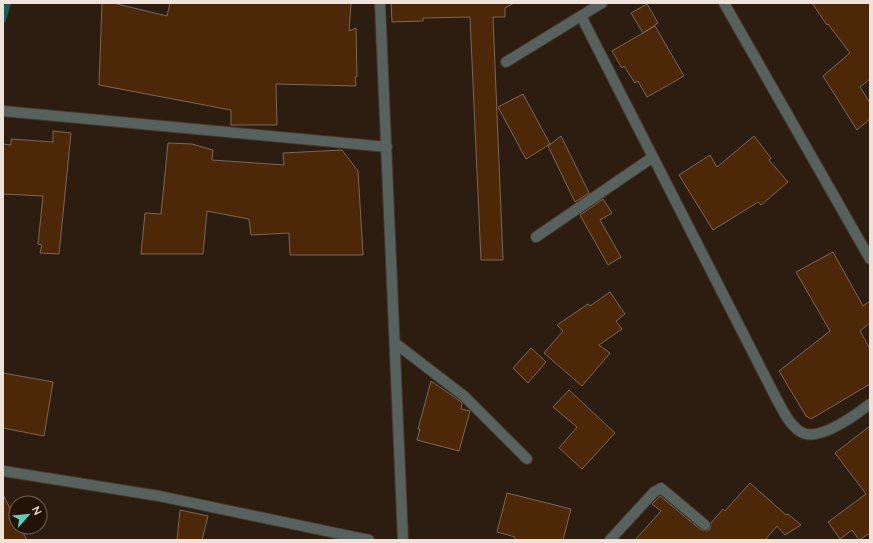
<svg xmlns="http://www.w3.org/2000/svg" width="873" height="543" font-family="Quicksand,sans-serif">
<style>
.lines{fill:none;stroke-linecap:round;stroke-linejoin:round}
.stream{stroke:#195c50;stroke-width:6}
.building{fill:#4c2708;stroke:#7b6759}
.minor-casing{stroke:#48382c;stroke-width:12}
.minor{stroke:#57625f;stroke-width:10}
</style>
<rect width="100%" height="100%" fill="#2d1c10"/>
<g class="lines">
<path class="stream" d="M 3,20 L 8,3"/>
</g>
<path class="building" d="M 102,3 L 113,3 L 167,16 L 170,3 L 351,3 L 349,31 L 356,28 L 357,77 L 355,77 L 356,86 L 276,84 L 277,125 L 231,125 L 231,110 L 99,85 Z
M 391,3 L 514,3 L 505,8 L 505,17 L 493,17 L 503,260 L 481,260 L 470,17 L 423,18 L 423,21 L 392,22 Z
M 812,3 L 870,3 L 870,79 L 860,87 L 870,103 L 870,119 L 857,130 L 823,76 L 850,53 L 828,24 L 827,25 Z
M 647,4 L 658,23 L 643,33 L 631,13 Z
M 655,26 L 684,76 L 647,97 L 638,81 L 635,83 L 624,66 L 622,68 L 612,51 Z
M 523,94 L 550,144 L 526,159 L 498,107 Z
M 53,131 L 71,133 L 59,254 L 40,253 L 42,245 L 38,244 L 43,196 L 3,194 L 3,144 L 11,145 L 11,139 L 53,142 Z
M 561,136 L 589,193 L 575,202 L 548,146 Z
M 754,136 L 771,158 L 769,160 L 788,182 L 761,205 L 758,202 L 713,230 L 679,175 L 710,155 L 717,167 Z
M 168,143 L 192,144 L 213,150 L 212,160 L 284,165 L 283,153 L 342,150 L 358,171 L 363,255 L 290,255 L 289,233 L 251,235 L 249,219 L 207,211 L 203,254 L 141,254 L 145,213 L 161,214 Z
M 603,199 L 612,213 L 600,220 L 621,257 L 608,265 L 580,215 Z
M 833,252 L 863,306 L 870,301 L 870,323 L 860,331 L 870,349 L 870,384 L 811,419 L 806,416 L 779,371 L 830,331 L 796,272 Z
M 610,292 L 625,314 L 616,321 L 622,329 L 599,345 L 610,353 L 582,386 L 544,353 L 563,331 L 557,325 L 588,304 L 590,306 Z
M 531,348 L 546,362 L 528,383 L 513,368 Z
M 3,373 L 53,382 L 44,436 L 3,428 Z
M 431,381 L 460,401 L 462,403 L 461,409 L 470,411 L 459,451 L 417,440 L 420,429 L 418,429 Z
M 569,390 L 615,433 L 582,469 L 559,448 L 577,427 L 553,407 Z
M 870,426 L 870,533 L 859,540 L 852,530 L 840,539 L 828,522 L 866,494 L 835,453 Z
M 750,483 L 786,515 L 788,514 L 801,525 L 785,535 L 777,526 L 765,540 L 635,540 L 661,511 L 652,504 L 660,496 L 701,530 L 707,531 L 710,529 L 711,523 L 723,509 L 725,511 Z
M 507,493 L 571,509 L 563,540 L 515,540 L 515,537 L 497,532 Z
M 3,495 L 16,519 L 16,527 L 20,527 L 27,540 L 3,540 Z
M 180,510 L 208,516 L 202,540 L 177,540 Z"/>
<g class="lines">
<defs>
<path id="minor" d="M 380,3 L 403,540
M 724,3 L 870,259
M 581,16 L 776,398 C 783,410 789,425 801,432 C 818,443 857,414 870,404
M 506,62 L 602,3
M 3,111 L 387,147
M 536,237 L 653,157
M 395,343 L 464,396 L 527,459
M 3,471 L 159,496 L 369,540
M 610,540 L 654,492 L 661,488 L 705,525"/>
</defs>
<use href="#minor" class="minor-casing"/>
<use href="#minor" class="minor"/>
</g>
<rect width="873" height="543" fill="none" stroke="#eee2da" stroke-width="8"/>
<g transform="translate(28 515) rotate(63)"><circle r="19" fill="#231307" stroke="#74665b"/>
<path d="M0-3L7 15L0 10L-7 15Z" fill="#5eceb7"/>
<text y="-6" font-size="11" font-weight="bold" text-anchor="middle" fill="#eee2da">N</text>
</g>
</svg>
